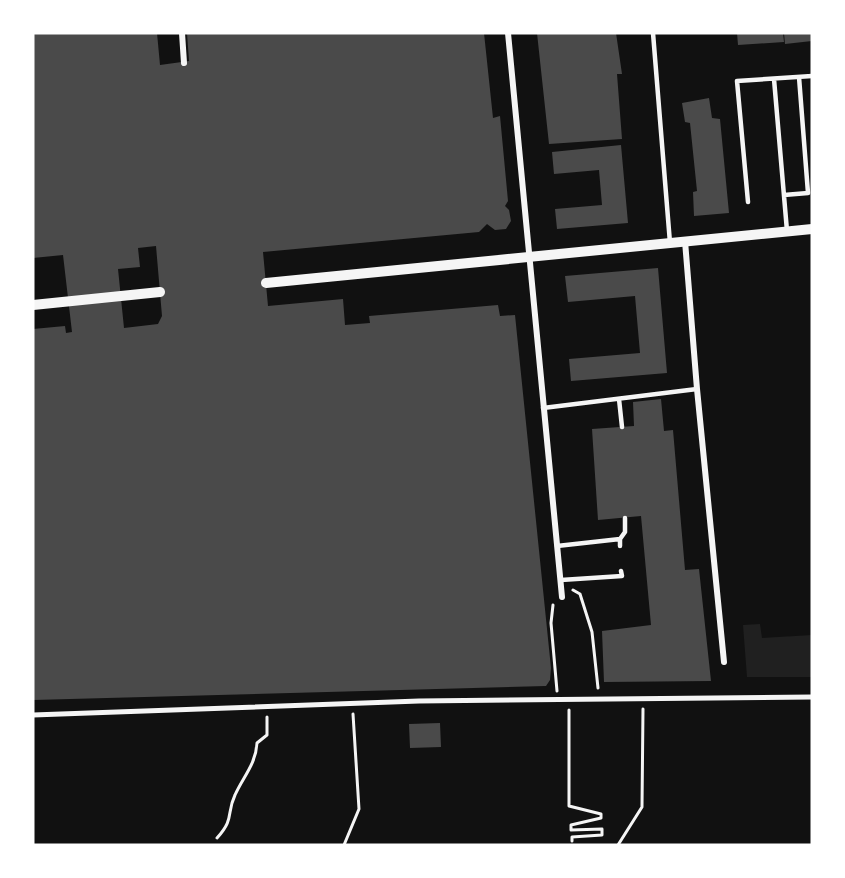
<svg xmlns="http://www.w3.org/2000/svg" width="845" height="878" font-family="Commissioner,sans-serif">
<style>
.green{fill:#202020}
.building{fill:#4a4a4a;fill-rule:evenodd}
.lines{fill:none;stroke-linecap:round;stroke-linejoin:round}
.path{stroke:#f5f5f5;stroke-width:3}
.service{stroke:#f5f5f5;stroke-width:4.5}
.pedestrian{stroke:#f5f5f5;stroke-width:5}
.minor{stroke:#f5f5f5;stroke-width:6}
.tertiary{stroke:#f5f5f5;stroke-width:10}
</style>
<rect width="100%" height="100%" fill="#111"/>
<path class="green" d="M 760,624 L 762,638 L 812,635 L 812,677 L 747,677 L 743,625 Z"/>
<path class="building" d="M 33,33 L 157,33 L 160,65 L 189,61 L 187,33 L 484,33 L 493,118 L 500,116 L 508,201 L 505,206 L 509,210 L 511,221 L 506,229 L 495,230 L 487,224 L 479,232 L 263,252 L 268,306 L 343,299 L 345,325 L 370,323 L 369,316 L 498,305 L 500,316 L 515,315 L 551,668 L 550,680 L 546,686 L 33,700 L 33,329 L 65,326 L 66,333 L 72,332 L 63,255 L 33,258 ZM 156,246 L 162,316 L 158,324 L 124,328 L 118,269 L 140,267 L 138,248 Z
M 537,33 L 616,33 L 622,74 L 617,74 L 622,139 L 549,144 Z
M 737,33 L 783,33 L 784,42 L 738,45 Z
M 784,33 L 812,33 L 812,41 L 785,44 Z
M 709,98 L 712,118 L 720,119 L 729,213 L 694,216 L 693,192 L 697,191 L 690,123 L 685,122 L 682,103 Z
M 621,145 L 628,223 L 557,229 L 555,209 L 602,205 L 599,170 L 554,174 L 552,152 Z
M 658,268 L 667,373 L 571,381 L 569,359 L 640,353 L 635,296 L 568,302 L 565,276 Z
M 661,399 L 664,431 L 673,430 L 685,570 L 699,569 L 711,681 L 604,682 L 602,631 L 651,625 L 641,516 L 598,520 L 592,429 L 634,426 L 633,402 Z
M 440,723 L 441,747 L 410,748 L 409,724 Z"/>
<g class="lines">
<path class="path" d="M 573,590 L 580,594 L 592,632 L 598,688
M 553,605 L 551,623 L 557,691
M 569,710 L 569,806 L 601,814 L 601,818 L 571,825 L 571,830 L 602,829 L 602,835 L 572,837 L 572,841
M 217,838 C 235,818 226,814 235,795 C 243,777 256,764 257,743 L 267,735 L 267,717
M 344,845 L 359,809 L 353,714
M 618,845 L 642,807 L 643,709"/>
<path class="service" d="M 653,33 L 670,243
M 774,79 L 787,231
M 784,195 L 808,193 L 799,77
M 748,202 L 737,81 L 812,76
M 619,399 L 622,427
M 543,408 L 697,389
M 620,539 L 625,532 L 625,518
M 557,546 L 620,539 L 620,546
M 561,580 L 622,576 L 621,571"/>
<path class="pedestrian" d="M 33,715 L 419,701 L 812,697"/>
<path class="minor" d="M 182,33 L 184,63
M 508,33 L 562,597
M 685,241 L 697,389 L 724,662"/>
<path class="tertiary" d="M 266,283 L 812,229
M 33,305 L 160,292"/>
</g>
<rect width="845" height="878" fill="none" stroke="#ffffff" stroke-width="69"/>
</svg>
